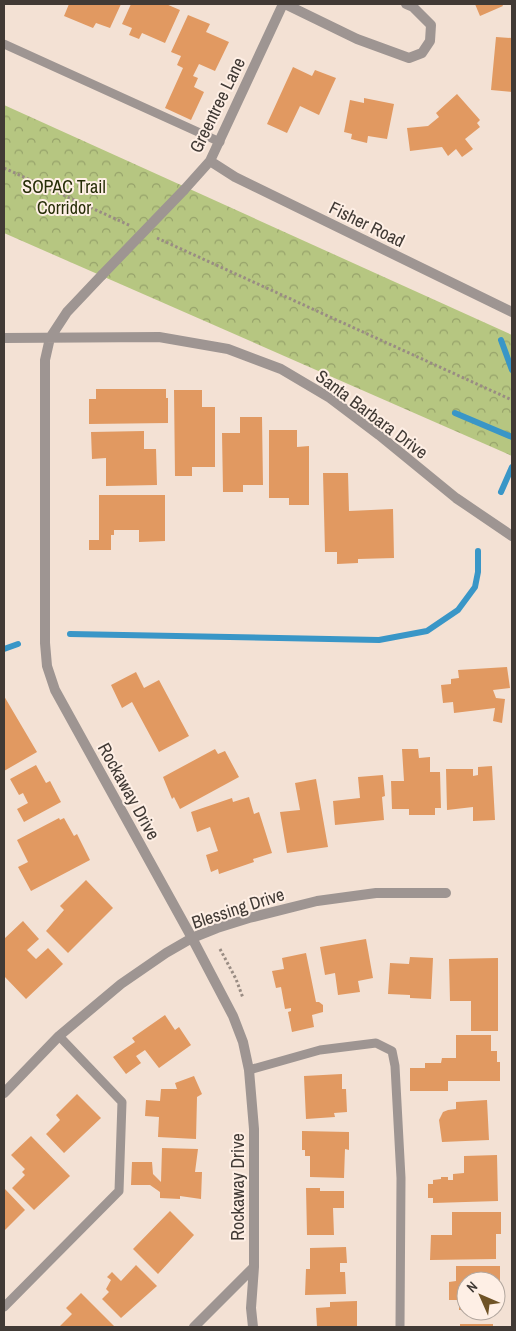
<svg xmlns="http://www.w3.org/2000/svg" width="516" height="1331" font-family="'Archivo Narrow',sans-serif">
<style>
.park{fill:url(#park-crowns)}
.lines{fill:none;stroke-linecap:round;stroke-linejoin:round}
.stream{stroke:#3996c7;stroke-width:6}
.building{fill:#e19961}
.path{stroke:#998c83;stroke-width:3;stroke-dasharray:2.5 2.5;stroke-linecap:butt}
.service{stroke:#9e9592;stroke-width:9}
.minor{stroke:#9e9592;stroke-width:10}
.minor-bridge{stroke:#9e9592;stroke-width:10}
.labels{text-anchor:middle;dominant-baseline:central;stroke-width:4;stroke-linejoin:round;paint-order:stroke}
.street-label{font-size:18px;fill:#413a35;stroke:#feefe5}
.park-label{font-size:18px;fill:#272e08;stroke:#feefe5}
</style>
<defs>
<pattern id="park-crowns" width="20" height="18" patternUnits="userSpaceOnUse" patternTransform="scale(1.25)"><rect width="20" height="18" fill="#b6c681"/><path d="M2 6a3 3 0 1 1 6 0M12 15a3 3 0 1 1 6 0" fill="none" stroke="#96a26a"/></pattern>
</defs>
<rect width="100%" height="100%" fill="#f3e1d4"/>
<path class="park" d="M 4,105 L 512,335 L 512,456 L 4,233 Z"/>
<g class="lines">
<path class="stream" d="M 501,340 L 512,370
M 455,413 L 512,437
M 501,492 L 512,467
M 70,634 L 379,640 L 427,631 L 458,610 L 475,587 L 478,572 L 478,551
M 4,649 L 18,644"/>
</g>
<path class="building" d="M 69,4 L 121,4 L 110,28 L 96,23 L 93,28 L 64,16 Z
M 131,4 L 166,4 L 180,10 L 165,43 L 142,33 L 139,39 L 129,35 L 132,28 L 122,24 Z
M 475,4 L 502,4 L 503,6 L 480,16 Z
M 188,15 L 210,24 L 206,32 L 229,42 L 215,71 L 199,64 L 193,76 L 198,78 L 194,87 L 204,92 L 191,120 L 165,108 L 183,68 L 177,65 L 181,56 L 171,52 Z
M 496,37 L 512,38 L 512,92 L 491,90 Z
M 293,67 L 312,76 L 315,70 L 336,78 L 319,115 L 300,106 L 287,133 L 267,124 Z
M 457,94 L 480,120 L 477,123 L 480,127 L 465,139 L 473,149 L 462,157 L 456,149 L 448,156 L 442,147 L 410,151 L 407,128 L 428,126 L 439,117 L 436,113 Z
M 364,98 L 394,104 L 387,139 L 368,136 L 367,143 L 351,139 L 352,134 L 344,132 L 350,100 L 364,103 Z
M 96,389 L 166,389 L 166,398 L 168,398 L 168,423 L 89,424 L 89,399 L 96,399 Z
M 174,390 L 202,390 L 202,407 L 215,407 L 215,467 L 192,467 L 192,476 L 175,476 Z
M 240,417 L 262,417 L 263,485 L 243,485 L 243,492 L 223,492 L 222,433 L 240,433 Z
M 269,430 L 297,430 L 297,447 L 309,446 L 309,505 L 289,505 L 289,498 L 269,498 Z
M 144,431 L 144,449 L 156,449 L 157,485 L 106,486 L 106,458 L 92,459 L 91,432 Z
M 323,473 L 348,473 L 349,511 L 393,509 L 394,558 L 358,559 L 358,563 L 337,564 L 337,552 L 325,552 Z
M 99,495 L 165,495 L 165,541 L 139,542 L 139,530 L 114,530 L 114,535 L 111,535 L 111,550 L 89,550 L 89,540 L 99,540 Z
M 507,667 L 510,688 L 493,690 L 496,698 L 505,699 L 502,723 L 493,721 L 495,708 L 454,713 L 453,702 L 443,703 L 441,685 L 451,684 L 451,679 L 459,678 L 458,670 Z
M 136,672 L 144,688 L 159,680 L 189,736 L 159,752 L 132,702 L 122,708 L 111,685 Z
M 4,696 L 37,752 L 4,771 Z
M 215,749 L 218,754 L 225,751 L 239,777 L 180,809 L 174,797 L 172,799 L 163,777 Z
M 402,749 L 418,749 L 419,758 L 430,757 L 430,772 L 440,772 L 441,808 L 435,808 L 435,815 L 409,815 L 409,809 L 392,809 L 391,781 L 404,781 Z
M 36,765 L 46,783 L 50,781 L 61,802 L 24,822 L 17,809 L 28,803 L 23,793 L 19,795 L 10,779 Z
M 492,766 L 495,820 L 473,821 L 473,807 L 447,810 L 446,769 L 473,769 L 473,776 L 478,775 L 478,767 Z
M 383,775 L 385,796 L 382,797 L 384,820 L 335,825 L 333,801 L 360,798 L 358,777 Z
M 316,779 L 328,847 L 287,853 L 280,812 L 300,810 L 295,783 Z
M 249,797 L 254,814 L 259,812 L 272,853 L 253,859 L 254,862 L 219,874 L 218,869 L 211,872 L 206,855 L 218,851 L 210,827 L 197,832 L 191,812 L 232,798 L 233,802 Z
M 59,818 L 60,820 L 64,818 L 74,836 L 77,834 L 90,860 L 31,891 L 18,867 L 28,862 L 17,840 Z
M 86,880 L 113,908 L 68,953 L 46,931 L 64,910 L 60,906 Z
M 23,921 L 39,939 L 27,950 L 36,959 L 48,948 L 63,964 L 26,999 L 4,976 L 4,939 Z
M 366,939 L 373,978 L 358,981 L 360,992 L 338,995 L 335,973 L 325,975 L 320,947 Z
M 306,953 L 316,1002 L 319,1002 L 323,1005 L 323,1012 L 312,1015 L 314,1027 L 292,1032 L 288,1012 L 291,1011 L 291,1008 L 285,1009 L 281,987 L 276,988 L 272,971 L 284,969 L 282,958 Z
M 410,957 L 433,958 L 431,999 L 410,998 L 410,995 L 388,994 L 390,963 L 409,964 Z
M 498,958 L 498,1031 L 471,1031 L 471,1001 L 450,1001 L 449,959 Z
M 165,1015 L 175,1030 L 179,1027 L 191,1045 L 159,1068 L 145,1050 L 136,1056 L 141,1063 L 126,1074 L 113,1057 L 135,1042 L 132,1038 Z
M 456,1035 L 491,1035 L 491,1051 L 497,1051 L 497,1062 L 500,1062 L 500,1081 L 448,1081 L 448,1091 L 410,1091 L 410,1068 L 425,1068 L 425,1063 L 441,1063 L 442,1058 L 456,1058 Z
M 342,1074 L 342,1089 L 346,1089 L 347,1112 L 334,1113 L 335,1117 L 306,1119 L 304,1076 Z
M 194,1076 L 202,1094 L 197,1097 L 196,1139 L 158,1137 L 159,1117 L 145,1116 L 146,1100 L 160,1101 L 161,1089 L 177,1089 L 175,1083 Z
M 77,1094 L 101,1118 L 64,1153 L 46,1134 L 60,1120 L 56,1115 Z
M 487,1100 L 489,1140 L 442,1142 L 439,1120 L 443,1112 L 448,1110 L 456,1109 L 456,1102 Z
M 302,1131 L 349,1132 L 349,1150 L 345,1149 L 344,1178 L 310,1177 L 310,1156 L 305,1156 L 305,1150 L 302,1150 Z
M 31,1136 L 70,1176 L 34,1210 L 12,1188 L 25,1175 L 22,1172 L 25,1169 L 11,1155 Z
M 162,1148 L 198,1149 L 195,1172 L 202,1172 L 201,1199 L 180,1196 L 180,1199 L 160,1198 L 160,1192 L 150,1185 L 131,1185 L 132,1162 L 152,1162 L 153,1174 L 161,1182 Z
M 497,1155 L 498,1201 L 433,1203 L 433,1198 L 428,1198 L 428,1184 L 433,1184 L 433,1180 L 441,1179 L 441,1177 L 448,1177 L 448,1180 L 453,1180 L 453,1174 L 464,1173 L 464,1156 Z
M 4,1188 L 25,1210 L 4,1231 Z
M 306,1188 L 320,1188 L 320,1191 L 344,1191 L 344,1208 L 333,1208 L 334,1235 L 307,1235 Z
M 170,1211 L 194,1235 L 158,1274 L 133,1249 Z
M 452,1212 L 501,1212 L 501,1234 L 496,1234 L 496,1259 L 430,1260 L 431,1235 L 452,1235 Z
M 346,1247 L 347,1263 L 340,1263 L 340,1272 L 345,1272 L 346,1294 L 305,1295 L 306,1269 L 310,1269 L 310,1248 Z
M 136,1265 L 157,1286 L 121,1318 L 102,1299 L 109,1292 L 106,1289 L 111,1280 L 107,1277 L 112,1272 L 121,1281 Z
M 456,1266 L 500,1266 L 500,1288 L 496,1288 L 496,1281 L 466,1281 L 466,1310 L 459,1310 L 459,1300 L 449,1300 L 449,1282 L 456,1281 Z
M 81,1293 L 114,1326 L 112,1327 L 59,1327 L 72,1314 L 66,1308 Z
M 357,1301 L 357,1327 L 317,1327 L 316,1308 L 330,1307 L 330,1302 Z
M 460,1324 L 493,1324 L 493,1327 L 460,1327 Z"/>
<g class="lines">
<path class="path" d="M 4,168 L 131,226
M 157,238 L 512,400
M 220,949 L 236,979 L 243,998"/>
<path class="service" d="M 4,44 L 220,142
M 249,1070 L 320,1050 L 376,1043 L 392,1051 L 395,1066 L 401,1178 L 400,1327
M 4,1307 L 119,1191 L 122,1102 L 59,1036"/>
<path class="minor" d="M 285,4 L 357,39 L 409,58 L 422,53 L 430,41 L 431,25 L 413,7 L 406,4
M 210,161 L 235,177 L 512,312
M 184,190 L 210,161 L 283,4
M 102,275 L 67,312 L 50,338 L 45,360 L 45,643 L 47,666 L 55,690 L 192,938 L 233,1016 L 243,1042 L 249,1070 L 254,1129 L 254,1267 L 251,1308 L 253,1327
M 4,338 L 159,337 L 228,349 L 281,369 L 330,398 L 379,435 L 456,498 L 512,536
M 4,1093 L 59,1036 L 121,984 L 166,953 L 192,938 L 217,928 L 249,918 L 317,901 L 376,893 L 446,893
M 194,1327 L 254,1267"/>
<path class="minor-bridge" d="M 102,275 L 184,190"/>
</g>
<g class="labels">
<g class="street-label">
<text transform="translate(217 105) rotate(-64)">Greentree Lane</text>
<text transform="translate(367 224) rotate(26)">Fisher Road</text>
<text transform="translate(372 414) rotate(37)">Santa Barbara Drive</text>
<text transform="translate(129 791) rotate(61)">Rockaway Drive</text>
<text transform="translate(238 908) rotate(-18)">Blessing Drive</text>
<text transform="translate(237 1187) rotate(-90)">Rockaway Drive</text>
</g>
<g class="park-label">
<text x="64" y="186">SOPAC Trail<tspan x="64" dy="21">Corridor</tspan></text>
</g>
</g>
<rect width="516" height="1331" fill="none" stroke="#413a35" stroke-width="10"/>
<g transform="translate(481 1296) rotate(315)"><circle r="24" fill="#feefe5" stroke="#b2a79f"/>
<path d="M0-4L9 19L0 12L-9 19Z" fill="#6f5326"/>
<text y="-8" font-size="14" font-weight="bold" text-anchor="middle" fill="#413a35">N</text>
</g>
</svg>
